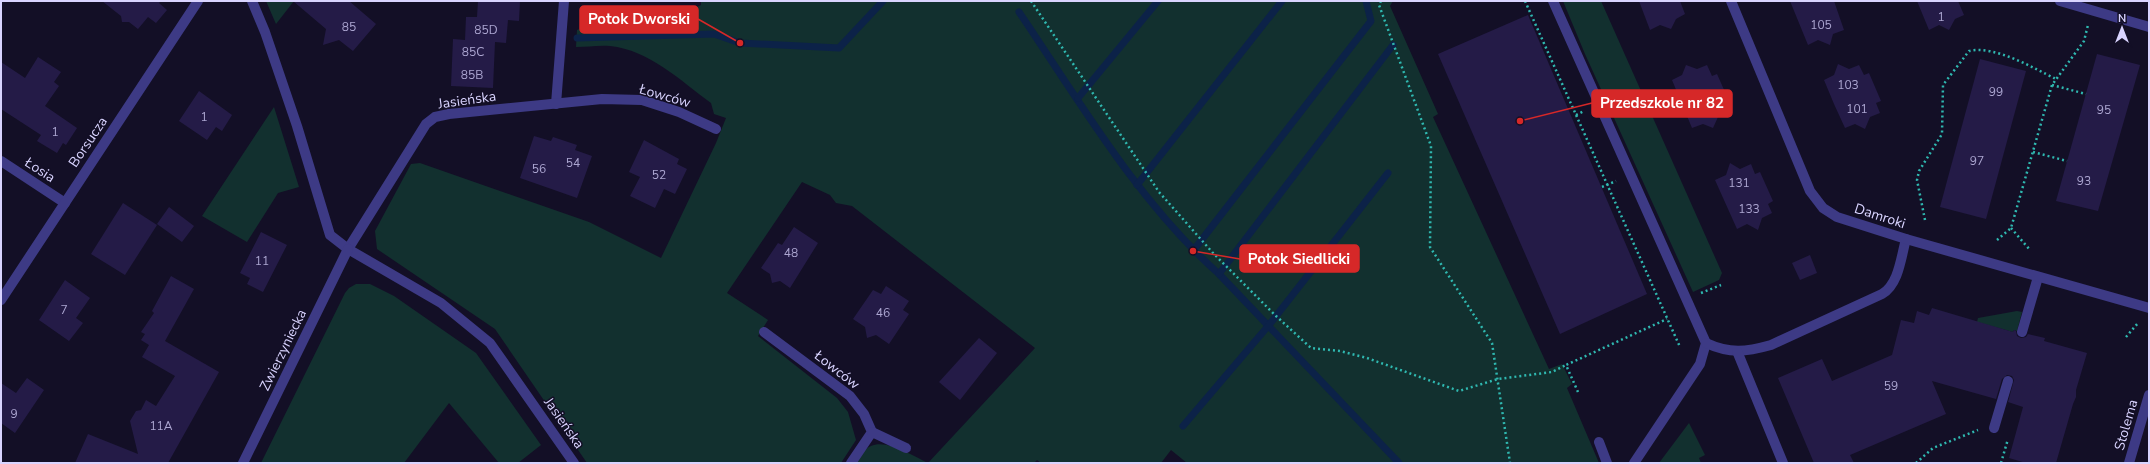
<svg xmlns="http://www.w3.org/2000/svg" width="2150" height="464" font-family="'Nunito Sans',sans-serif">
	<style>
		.green { fill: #12302f }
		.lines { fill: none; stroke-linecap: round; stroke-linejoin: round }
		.stream { stroke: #0c2248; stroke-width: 7 }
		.building { fill: #241b47 }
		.path { stroke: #2fb8b0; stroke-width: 2.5; stroke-dasharray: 2 3; stroke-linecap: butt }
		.lane { stroke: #3d3a85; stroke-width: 10 }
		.street { stroke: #3d3a85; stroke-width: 10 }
		.labels { text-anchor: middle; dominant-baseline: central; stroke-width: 3; stroke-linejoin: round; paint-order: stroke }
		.number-label { font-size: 12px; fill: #aca6d1 }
		.street-label { font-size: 14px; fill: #d9d4ff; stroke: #130f26 }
		.leader { fill: none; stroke: #d62828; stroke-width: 1.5 }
		.callout-dot { fill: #d62828; stroke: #130f26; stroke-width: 1.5 }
		.callout { fill: #d62828; stroke: #d62828; stroke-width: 1.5 }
		.callout-label { font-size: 15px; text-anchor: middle; font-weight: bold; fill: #fff }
	</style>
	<rect width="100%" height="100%" fill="#130f26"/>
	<g class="green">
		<polygon points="266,1 294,1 276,24"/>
		<path d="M701 1H1393L1390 6 1438 114 1433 117 1549 369 1562 364 1572 384 1567 388 1599 463H1187L1171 450 1161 463H1041L1037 460 1034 463H856C860 457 864 449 871 446 887 439 913 456 928 463L1035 348 852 206 836 203 830 195 802 182 727 293 768 320 758 336 837 398 848 412 856 440 841 463H587L495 329 377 249 375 231 411 164 420 163 589 222 661 258 716 143 726 118 714 114 711 103C681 81 649 50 610 46 599 45 587 47 576 47L577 30 615 13 671 19 701 5Z"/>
		<polygon points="1563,1 1601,1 1722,273 1719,280 1693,292 1585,54"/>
		<polygon points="274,107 299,187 278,193 247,242 202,216"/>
		<polygon points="356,284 370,284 394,296 476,353 541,445 518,463 499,463 449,403 404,463 261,463 345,293 349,288"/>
		<polygon points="2017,311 2022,312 2017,331 2014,330 2013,332 1977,322 1978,318"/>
		<polygon points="1689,423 1705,455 1699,458 1701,463 1659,463"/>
	</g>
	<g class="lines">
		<g class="stream">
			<path d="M1019 12C1080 102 1138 202 1219 274L1399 463"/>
			<polyline points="577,38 714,34 740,43 839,48 883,1"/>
			<polyline points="1078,98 1158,1"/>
			<polyline points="1137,185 1282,1"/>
			<polyline points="1193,251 1371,21 1366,1"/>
			<polyline points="1219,274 1393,45"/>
			<polyline points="1183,426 1269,325 1388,173"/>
		</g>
	</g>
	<g class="building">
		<polygon points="102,1 161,1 159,3 167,10 156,23 148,17 138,29 129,22 122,22 121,16"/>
		<polygon points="293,1 349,1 376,24 353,51 339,40 323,45 326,29"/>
		<polygon points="478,1 520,1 519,21 508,20 506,43 495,42 493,88 451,86 453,39 465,40 466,17 477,17"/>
		<polygon points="1639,1 1680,1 1685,14 1676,19 1671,29 1660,25 1650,30"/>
		<polygon points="1790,1 1834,1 1844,30 1833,34 1830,45 1818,40 1808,45"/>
		<polygon points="1917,1 1958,1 1964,15 1955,19 1949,30 1939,25 1929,30"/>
		<polygon points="1528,15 1647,294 1560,334 1438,54"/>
		<polygon points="2097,54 2140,65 2098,211 2056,201"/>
		<polygon points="38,57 61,72 54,82 59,86 45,106 77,128 66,145 63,143 57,153 37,141 41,135 1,109 1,62 25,78"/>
		<polygon points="1980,59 2026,71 1986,219 1940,207"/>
		<polygon points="1838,64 1849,69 1859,65 1864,75 1869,73 1881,101 1876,103 1880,113 1870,117 1865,129 1855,124 1845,128 1834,104 1824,80 1834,75"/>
		<polygon points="1686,65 1697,69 1707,65 1712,76 1717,74 1729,101 1724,104 1728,113 1718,117 1713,128 1703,124 1692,128 1672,80 1682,75"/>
		<polygon points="199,91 232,115 222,131 216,127 207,140 179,121"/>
		<polygon points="534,136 551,141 553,137 577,145 575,150 592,156 577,198 520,178"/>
		<polygon points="644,140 679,159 677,164 687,169 675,194 664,189 655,208 630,196 640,177 629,172"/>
		<polygon points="1730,163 1740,169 1751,164 1755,174 1760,172 1773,201 1768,204 1772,213 1762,218 1758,230 1747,224 1737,229 1715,180 1726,175"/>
		<polygon points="123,203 157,225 125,275 91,254"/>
		<polygon points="169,207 194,226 182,242 157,224"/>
		<polygon points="794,227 818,243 790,288 780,281 772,283 770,274 761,268 778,243 782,245"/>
		<polygon points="261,232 287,245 263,292 247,284 250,278 240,273"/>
		<polygon points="1810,255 1817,273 1800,280 1792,263"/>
		<polygon points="171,276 194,289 165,341 219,372 168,463 75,463 88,434 138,454 130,421 136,411 141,410 146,400 156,406 175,376 142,357 149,345 141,340 145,334 141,332 154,313 152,311"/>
		<polygon points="65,280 90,298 76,318 83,323 69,341 39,320"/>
		<polygon points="886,286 909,301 903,310 909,314 889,344 876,335 867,338 865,327 853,319 873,290 881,294"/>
		<polygon points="1932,308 2013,332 2014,330 2016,331 2017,336 2021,338 2026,337 2028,334 2045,338 2044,341 2087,353 2076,390 2076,397 2073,404 2056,463 2026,463 2009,458 2023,407 2008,402 2014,380 2012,376 2007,375 2002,379 1996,399 1932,381 1946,414 1850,455 1854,463 1814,463 1778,378 1822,359 1832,381 1892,355 1901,320 1914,323 1917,311 1929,315"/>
		<polygon points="979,338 997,353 960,400 939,382"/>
		<polygon points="27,378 44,390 15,433 1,423 1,383 16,393"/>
	</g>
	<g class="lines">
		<g class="path">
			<polyline points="1031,1 1159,192 1213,253 1276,316 1311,348 1340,351 1367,358 1459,391 1498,379 1552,372 1566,365"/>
			<polyline points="1381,1 1379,5 1431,146 1430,247 1492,343 1510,463"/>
			<polyline points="1525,1 1680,347"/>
			<polyline points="2052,85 2086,94"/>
			<polyline points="1576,115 1584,111"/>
			<polyline points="2033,152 2067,161"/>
			<polyline points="1602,187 1616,181"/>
			<path d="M1925 220 1917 180 1919 171 1942 134 1943 85 1969 51C1995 45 2033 68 2056 79"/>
			<polyline points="2011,228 2030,250"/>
			<polyline points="1997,240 2011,228 2052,85 2084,41 2088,25"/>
			<polyline points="1701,293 1721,285"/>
			<polyline points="2126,337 2138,323"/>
			<polyline points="1578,392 1566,365 1667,319"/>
			<polyline points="1916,463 1933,448 1978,430"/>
			<polyline points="2001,463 2008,439"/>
		</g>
		<g class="lane">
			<polyline points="1553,1 1706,343 1700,364 1634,463"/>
			<polyline points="556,104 564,1"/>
			<polyline points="348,249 426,124 435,117 449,114 602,99 642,100 679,112 716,129"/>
			<polyline points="2022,332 2038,277"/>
			<path d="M1706 343C1730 354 1746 352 1771 345L1882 294C1899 284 1901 257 1906 239"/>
			<polyline points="1737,351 1783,463"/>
			<polyline points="1994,428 2008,381"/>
			<polyline points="1599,442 1607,463"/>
		</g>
		<g class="street">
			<polyline points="252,1 265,32 297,126 330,235 348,249 441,303 490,343 574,463"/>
			<polyline points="1731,1 1810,191 1823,208 1837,217 1906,239 2149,308"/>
			<polyline points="2060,1 2149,27"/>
			<polyline points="1,161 65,203"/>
			<polyline points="1,300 198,1"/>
			<polyline points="764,332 850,396 864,414 872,432 851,463"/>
			<polyline points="872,432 906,448"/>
			<polyline points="243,463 348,249"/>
			<polyline points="2129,463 2149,395"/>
		</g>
	</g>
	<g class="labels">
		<g class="number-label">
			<text x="1941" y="17">1</text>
			<text x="1821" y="25">105</text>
			<text x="349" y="27">85</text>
			<text x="486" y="30">85D</text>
			<text x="473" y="52">85C</text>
			<text x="472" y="75">85B</text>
			<text x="1848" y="85">103</text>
			<text x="1996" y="92">99</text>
			<text x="1857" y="109">101</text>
			<text x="2104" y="110">95</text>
			<text x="204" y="117">1</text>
			<text x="55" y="132">1</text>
			<text x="1977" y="161">97</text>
			<text x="573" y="163">54</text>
			<text x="539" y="169">56</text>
			<text x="659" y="175">52</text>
			<text x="2084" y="181">93</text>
			<text x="1739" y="183">131</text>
			<text x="1749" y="209">133</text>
			<text x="791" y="253">48</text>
			<text x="262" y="261">11</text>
			<text x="64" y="310">7</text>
			<text x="883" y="313">46</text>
			<text x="1891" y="386">59</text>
			<text x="14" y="414">9</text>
			<text x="161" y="426">11A</text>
		</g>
		<g class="street-label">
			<text transform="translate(665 96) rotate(16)">Łowców</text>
			<text transform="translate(467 100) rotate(-8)">Jasieńska</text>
			<text transform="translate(88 142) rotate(-56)">Borsucza</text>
			<text transform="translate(40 170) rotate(33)">Łosia</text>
			<text transform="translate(1880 216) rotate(18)">Damroki</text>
			<text transform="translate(283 350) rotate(-64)">Zwierzyniecka</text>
			<text transform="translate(837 370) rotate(38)">Łowców</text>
			<text transform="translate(564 423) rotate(55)">Jasieńska</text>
			<text transform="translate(2126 425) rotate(-74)">Stolema</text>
		</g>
	</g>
	<path class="leader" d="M740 43L698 19M1520 121L1592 103M1193 251L1240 259"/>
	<g class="callout-dot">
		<circle cx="740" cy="43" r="4"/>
		<circle cx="1520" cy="121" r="4"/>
		<circle cx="1193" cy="251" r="4"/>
	</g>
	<g class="callout">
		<rect x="580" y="6" width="118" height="27" rx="4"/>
		<rect x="1592" y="90" width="140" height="27" rx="4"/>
		<rect x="1240" y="245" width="119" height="27" rx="4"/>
	</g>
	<g class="callout-label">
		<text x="639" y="24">Potok Dworski</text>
		<text x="1662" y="108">Przedszkole nr 82</text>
		<text x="1299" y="264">Potok Siedlicki</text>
	</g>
	<rect width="2150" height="464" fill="none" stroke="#d9d4ff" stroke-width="4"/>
	<g transform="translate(2122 28)" stroke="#130f26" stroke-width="3" paint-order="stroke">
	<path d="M0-3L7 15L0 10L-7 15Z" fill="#d9d4ff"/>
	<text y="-6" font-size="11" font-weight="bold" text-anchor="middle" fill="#d9d4ff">N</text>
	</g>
</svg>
